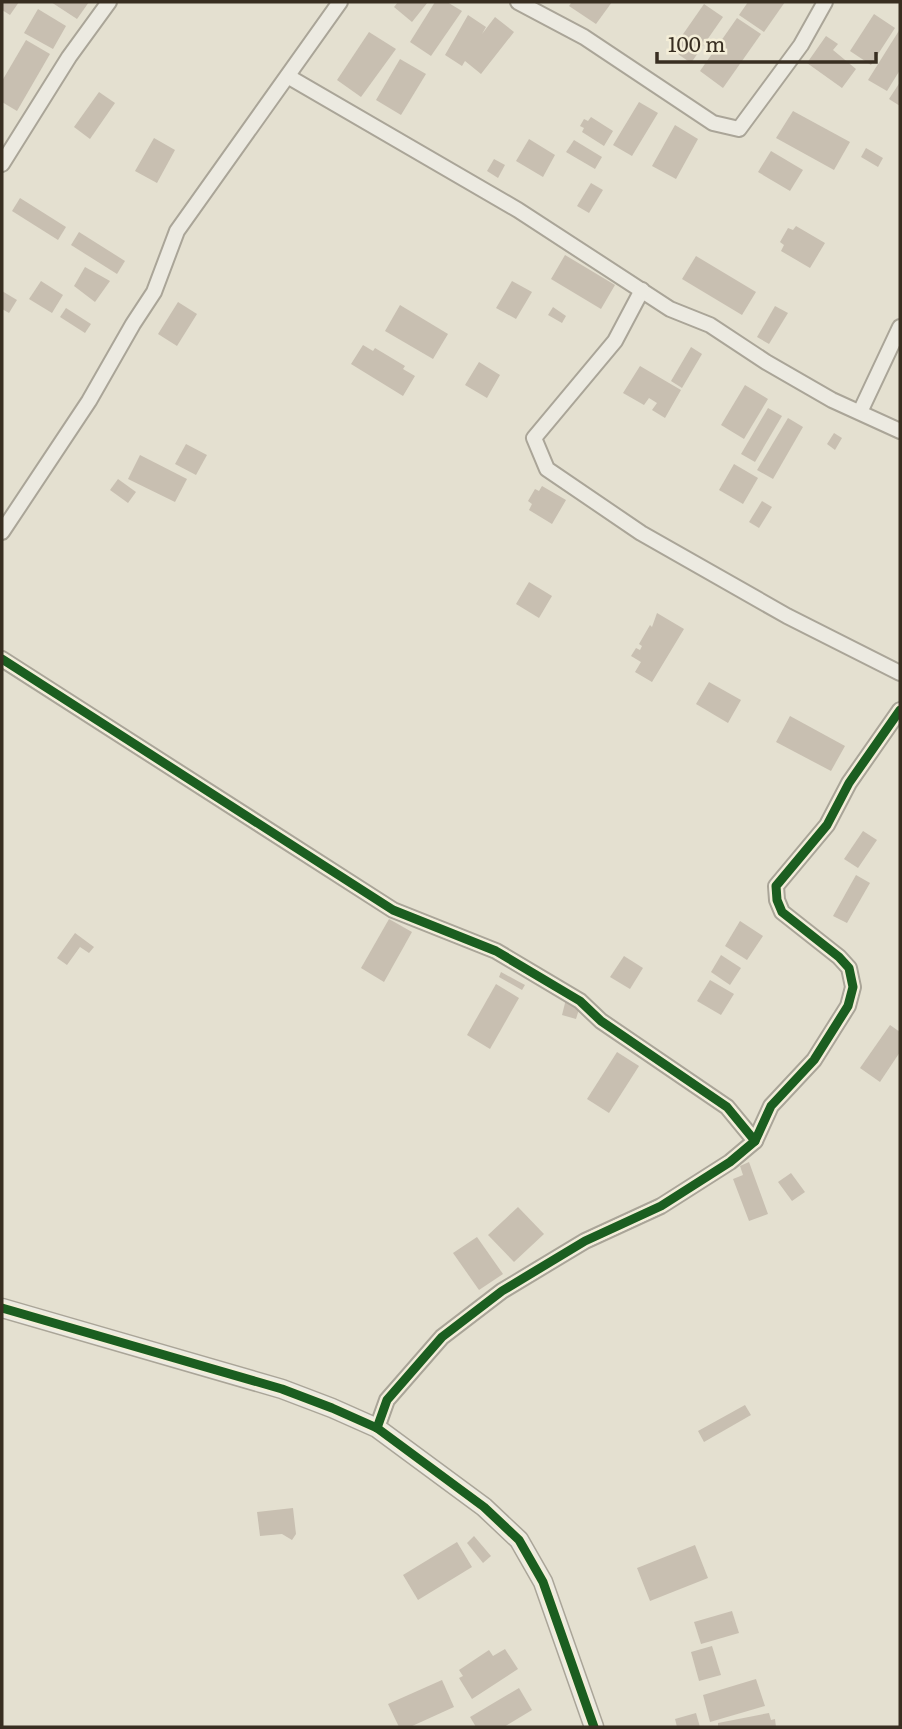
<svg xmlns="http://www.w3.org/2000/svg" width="902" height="1729" font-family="Literata,serif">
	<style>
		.building { fill: #c8bfb1 }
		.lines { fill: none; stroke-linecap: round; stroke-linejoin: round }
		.minor-casing { stroke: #aaa598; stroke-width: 18 }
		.tertiary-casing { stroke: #aaa598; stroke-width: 21 }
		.minor { stroke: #eceae1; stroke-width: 14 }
		.tertiary { stroke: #eceae1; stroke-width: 18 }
		.cycleway-casing { stroke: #f4eed8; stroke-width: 13 }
		.cycleway { stroke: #1b5e20; stroke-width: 9 }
	</style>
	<rect width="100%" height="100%" fill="#e4e0d0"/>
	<g class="building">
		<polygon points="2,2 19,2 10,15 2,10"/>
		<polygon points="51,2 89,2 77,19"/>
		<polygon points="398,2 428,2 412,22 394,7"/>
		<polygon points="435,2 447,2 462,11 431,56 410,42"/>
		<polygon points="572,2 612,2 596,24 569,6"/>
		<polygon points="748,2 785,2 764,32 739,15"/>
		<polygon points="704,4 723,17 691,63 672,50"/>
		<polygon points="38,9 66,26 53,49 24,33"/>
		<polygon points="874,14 895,28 871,65 850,51"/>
		<polygon points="468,15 486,27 482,34 495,17 514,32 481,74 465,61 462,66 445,55"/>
		<polygon points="737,18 761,34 723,88 700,71"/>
		<polygon points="900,29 900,70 887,91 868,80"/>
		<polygon points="369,32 396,49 361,97 337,80"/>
		<polygon points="826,36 838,44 833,50 856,69 842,88 807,63"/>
		<polygon points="26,40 50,54 17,111 2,102 2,81"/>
		<polygon points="400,59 426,74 401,115 376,100"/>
		<polygon points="900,82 900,106 889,99"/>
		<polygon points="99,92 115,103 90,139 74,127"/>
		<polygon points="639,102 658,113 632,156 613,145"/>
		<polygon points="793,111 850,142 834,170 776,138"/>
		<polygon points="591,117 613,131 604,146 582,132 584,128 580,126 584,119 588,121"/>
		<polygon points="675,125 698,139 676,179 652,166"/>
		<polygon points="154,138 175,150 157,183 135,171"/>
		<polygon points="529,139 555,155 543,177 516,161"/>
		<polygon points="574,140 602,157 595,169 566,152"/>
		<polygon points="866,148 883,158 878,167 861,157"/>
		<polygon points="771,151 803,170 790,191 758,172"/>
		<polygon points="494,159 505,165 498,178 487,171"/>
		<polygon points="591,183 603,190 589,213 577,206"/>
		<polygon points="20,198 66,227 58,240 12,211"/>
		<polygon points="796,226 825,243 810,268 781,251 784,245 780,242 788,228 793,230"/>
		<polygon points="79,232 125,261 117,274 71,245"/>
		<polygon points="565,255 615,285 601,309 551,279"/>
		<polygon points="696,256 756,292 742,315 682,279"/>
		<polygon points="85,267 110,281 95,302 74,286"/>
		<polygon points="41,281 63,295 52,313 29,299"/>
		<polygon points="512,281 532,292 516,319 496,308"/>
		<polygon points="2,291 17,300 9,313 2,309"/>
		<polygon points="178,302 197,314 177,346 158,334"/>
		<polygon points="400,305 448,334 433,359 385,331"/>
		<polygon points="775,306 788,313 769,344 757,337"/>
		<polygon points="553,307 566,316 562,323 548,315"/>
		<polygon points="66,308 91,324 85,333 60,317"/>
		<polygon points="363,345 373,351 375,348 405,366 403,369 415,376 403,396 351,364"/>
		<polygon points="691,347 702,354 682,388 671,381"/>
		<polygon points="479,362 500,375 487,398 465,385"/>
		<polygon points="640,366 681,390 665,418 652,410 657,403 649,398 644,405 623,393"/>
		<polygon points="745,385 768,399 744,439 721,425"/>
		<polygon points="768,408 782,416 755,462 741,454"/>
		<polygon points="788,418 803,427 773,479 757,470"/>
		<polygon points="834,433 842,438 835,450 827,444"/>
		<polygon points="186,444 207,455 196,475 175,464"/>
		<polygon points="140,455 187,479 175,502 128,479"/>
		<polygon points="734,464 758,478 743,504 719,490"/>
		<polygon points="118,479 136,492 128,503 110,490"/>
		<polygon points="542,486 566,500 552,524 529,510 532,504 528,501 535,489 539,491"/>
		<polygon points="762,501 772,507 759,528 749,522"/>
		<polygon points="529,582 552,596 539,618 516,604"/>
		<polygon points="657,613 684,629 652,682 635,672 641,662 631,656 636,648 640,650 642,646 639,644 650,625 652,627"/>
		<polygon points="709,682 741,700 728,723 696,704"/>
		<polygon points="790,716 845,746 831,771 776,742"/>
		<polygon points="863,831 877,840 858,868 844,859"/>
		<polygon points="856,875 870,883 847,923 833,916"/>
		<polygon points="389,919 412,932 384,982 361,968"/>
		<polygon points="740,921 763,936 747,960 725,946"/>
		<polygon points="75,933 94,947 89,953 80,947 67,965 57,958"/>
		<polygon points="721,955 741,968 730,985 711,972"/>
		<polygon points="624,956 643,968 630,989 610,977"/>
		<polygon points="501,972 525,985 522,990 499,977"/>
		<polygon points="710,980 734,994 721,1015 697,1001"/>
		<polygon points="496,984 519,998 490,1049 467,1035"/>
		<polygon points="566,999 581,1003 576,1019 562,1015"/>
		<polygon points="890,1025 900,1032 900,1052 880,1082 860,1068"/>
		<polygon points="617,1052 639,1066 609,1113 587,1099"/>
		<polygon points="749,1162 768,1214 749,1221 733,1179 743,1175 740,1166"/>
		<polygon points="791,1173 805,1192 792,1201 778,1182"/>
		<polygon points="518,1207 544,1234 514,1262 488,1235"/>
		<polygon points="477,1237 503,1274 479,1290 453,1253"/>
		<polygon points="745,1405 751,1415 704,1442 698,1431"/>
		<polygon points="293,1508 296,1534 292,1540 282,1534 260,1536 257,1512"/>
		<polygon points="474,1536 491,1556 483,1563 467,1543"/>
		<polygon points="457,1542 472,1567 418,1600 403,1575"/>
		<polygon points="695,1545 708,1578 650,1601 637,1568"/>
		<polygon points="732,1611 739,1633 701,1644 694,1622"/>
		<polygon points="712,1646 721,1675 699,1681 691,1652"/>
		<polygon points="505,1649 518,1669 472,1699 459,1678 463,1676 459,1670 489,1650 493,1656"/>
		<polygon points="756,1679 765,1706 710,1722 703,1695"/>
		<polygon points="442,1680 454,1707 410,1727 399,1727 388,1704"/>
		<polygon points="519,1688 532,1710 504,1727 476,1727 470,1717"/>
		<polygon points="696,1713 700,1727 677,1727 675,1719"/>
		<polygon points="769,1713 771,1720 775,1719 776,1727 718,1727 718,1723"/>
	</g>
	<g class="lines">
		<defs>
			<g id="minor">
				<polyline points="518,2 584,37 713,123 739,129 801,45 825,2"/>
				<polyline points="289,77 518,210 670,309 710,325 766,362 832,400 900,431"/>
				<polyline points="2,164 69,57 109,2"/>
				<polyline points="642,290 615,341 534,438 547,469 641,533 787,616 900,673"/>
				<polyline points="860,412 900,327"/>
				<polyline points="2,532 89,401 133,324 154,292 177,231 340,2"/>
				<polyline points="2,659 393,910 496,951 580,1001 601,1021 727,1107 755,1141"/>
				<polyline points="377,1428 387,1400 442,1337 502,1291 585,1241 661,1206 730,1162 755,1141 771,1106 814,1060 848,1006 853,987 849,968 839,957 782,912 777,900 776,886 827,825 849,783 900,710"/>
			</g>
			<polyline id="tertiary" points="2,1308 282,1389 332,1408 377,1428 484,1507 519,1540 543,1582 594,1727"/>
		</defs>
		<use href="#minor" class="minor-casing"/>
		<use href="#tertiary" class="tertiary-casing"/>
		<use href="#minor" class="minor"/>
		<use href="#tertiary" class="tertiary"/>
		<defs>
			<g id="cycleway">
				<polyline points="2,659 393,910 496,951 580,1001 601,1021 727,1107 755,1141"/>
				<polyline points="2,1308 282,1389 332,1408 377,1428 484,1507 519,1540 543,1582 594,1727"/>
				<polyline points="377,1428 387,1400 442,1337 502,1291 585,1241 661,1206 730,1162 755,1141 771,1106 814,1060 848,1006 853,987 849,968 839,957 782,912 777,900 776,886 827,825 849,783 900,710"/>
			</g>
		</defs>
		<use href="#cycleway" class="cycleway-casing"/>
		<use href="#cycleway" class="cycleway"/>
	</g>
	<rect width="902" height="1729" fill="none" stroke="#382e21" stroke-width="7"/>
	<path d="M657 52v10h219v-10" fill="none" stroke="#382e21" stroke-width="3.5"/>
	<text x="668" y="52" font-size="21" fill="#382e21" stroke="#f4eed8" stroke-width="5" paint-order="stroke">100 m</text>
</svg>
